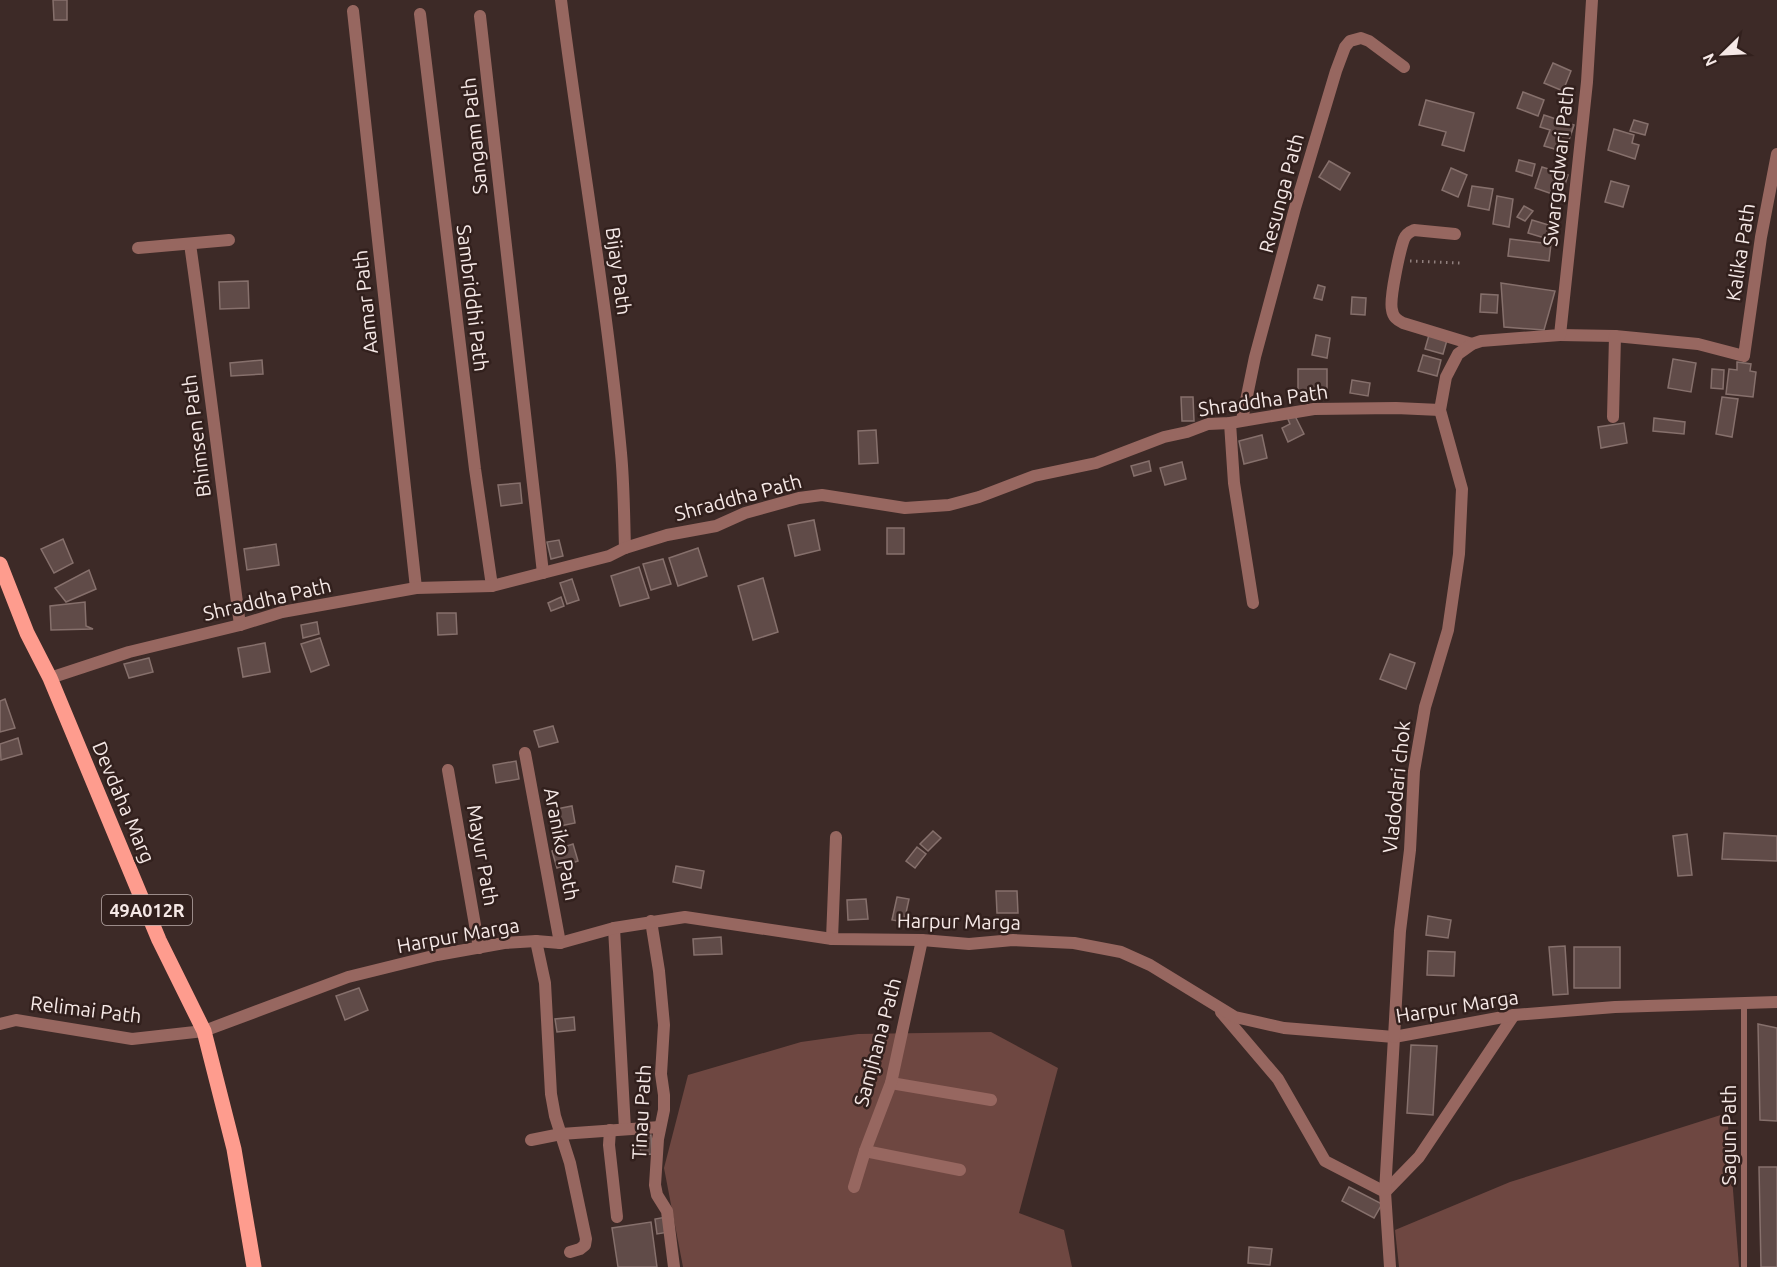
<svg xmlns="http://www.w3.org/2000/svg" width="1777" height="1267" font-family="Ubuntu,sans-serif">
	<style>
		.green { fill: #6e4741 }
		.building { fill: #604b48; stroke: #86706c; stroke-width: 1.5 }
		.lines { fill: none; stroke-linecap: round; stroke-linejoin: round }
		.path { stroke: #91807e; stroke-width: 3; stroke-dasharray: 1.5 4.5; stroke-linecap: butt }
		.service { stroke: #976760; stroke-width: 6 }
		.minor { stroke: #976760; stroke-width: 12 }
		.tertiary { stroke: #976760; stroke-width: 12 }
		.primary { stroke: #fe9c8e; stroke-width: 15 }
		.labels { text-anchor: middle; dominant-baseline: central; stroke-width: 5; stroke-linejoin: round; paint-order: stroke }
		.shield { fill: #32201d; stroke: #baacaa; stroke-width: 1.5 }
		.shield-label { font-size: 18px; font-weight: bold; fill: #f5e8e6 }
		.street-label { font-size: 20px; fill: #f5e8e6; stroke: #32201d }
	</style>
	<rect width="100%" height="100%" fill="#3d2a27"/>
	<g class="green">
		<polygon points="991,1032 1058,1068 1019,1213 1064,1230 1072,1267 683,1267 664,1168 688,1075 801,1042 858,1034"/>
		<polygon points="1727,1113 1739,1267 1399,1267 1395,1230 1510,1182"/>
	</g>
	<g class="building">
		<polygon points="53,0 67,0 67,20 54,20"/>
		<polygon points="1553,63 1571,71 1563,91 1544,83"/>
		<polygon points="1523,92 1544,100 1538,116 1517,108"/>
		<polygon points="1426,100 1474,113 1464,151 1442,145 1446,132 1419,125"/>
		<polygon points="1544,115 1574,125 1565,152 1544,146 1550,130 1540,127"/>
		<polygon points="1634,120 1648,124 1645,135 1630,131"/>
		<polygon points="1614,129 1634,135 1632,143 1639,145 1635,159 1608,150"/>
		<polygon points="1519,160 1535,164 1532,176 1516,171"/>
		<polygon points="1329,161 1350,173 1340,190 1319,177"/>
		<polygon points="1542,167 1568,175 1561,197 1535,188"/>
		<polygon points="1451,168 1467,175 1458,197 1442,190"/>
		<polygon points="1611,181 1629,186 1623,207 1605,202"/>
		<polygon points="1472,186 1493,189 1489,210 1468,206"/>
		<polygon points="1497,196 1513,199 1509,227 1493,224"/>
		<polygon points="1524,206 1533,211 1525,221 1517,217"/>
		<polygon points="1532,220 1552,226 1548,239 1528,233"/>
		<polygon points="1510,239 1551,244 1549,261 1508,256"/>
		<polygon points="248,281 249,308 220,309 219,282"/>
		<polygon points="1501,283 1555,291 1544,330 1504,327"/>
		<polygon points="1318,285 1325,287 1322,300 1314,298"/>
		<polygon points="1481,294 1498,295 1497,313 1480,312"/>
		<polygon points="1352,297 1366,298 1365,315 1351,314"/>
		<polygon points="1316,335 1330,338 1327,358 1312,355"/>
		<polygon points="1429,335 1447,340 1443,354 1425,349"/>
		<polygon points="1423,355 1441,360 1437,376 1418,371"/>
		<polygon points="1673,359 1696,363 1691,392 1668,388"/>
		<polygon points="262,360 263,374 231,376 230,363"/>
		<polygon points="1737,362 1751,364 1750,371 1756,372 1753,397 1726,394 1729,369 1737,370"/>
		<polygon points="1298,369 1327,369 1327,394 1298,393"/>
		<polygon points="1712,369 1724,370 1723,389 1711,388"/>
		<polygon points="1352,380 1370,383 1368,396 1350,393"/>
		<polygon points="1181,397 1193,397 1194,421 1182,421"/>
		<polygon points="1722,397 1738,399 1732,437 1716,434"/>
		<polygon points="1294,414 1304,434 1288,442 1282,428 1290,424 1287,417"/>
		<polygon points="1654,418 1685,422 1684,434 1653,431"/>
		<polygon points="1624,423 1627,443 1601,448 1598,427"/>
		<polygon points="876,430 878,463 859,464 858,431"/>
		<polygon points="1262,435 1267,458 1244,464 1239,441"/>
		<polygon points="1149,461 1151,471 1134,476 1131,466"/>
		<polygon points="1182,462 1186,479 1165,485 1160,468"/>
		<polygon points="520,483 522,503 501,506 498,485"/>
		<polygon points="814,520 820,550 795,556 788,525"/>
		<rect x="887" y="528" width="17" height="26"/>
		<polygon points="63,539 73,563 54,573 41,549"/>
		<polygon points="559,540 563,556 551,559 547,542"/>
		<polygon points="276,544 279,565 247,570 244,549"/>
		<polygon points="698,548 707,576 678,586 669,558"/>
		<polygon points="663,559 671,584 651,590 643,564"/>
		<polygon points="639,567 649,598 620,606 611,576"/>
		<polygon points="89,570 96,589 66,602 55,588"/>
		<polygon points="763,578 778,632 753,640 738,586"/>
		<polygon points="572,579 579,600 567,604 560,583"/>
		<polygon points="561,597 564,606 551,611 548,603"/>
		<polygon points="85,602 86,626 93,629 51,630 50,606"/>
		<polygon points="437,613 456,613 457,634 438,635"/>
		<polygon points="317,622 319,634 303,638 301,625"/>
		<polygon points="320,638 329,665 311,672 301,644"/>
		<polygon points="265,643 270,672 243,677 238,648"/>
		<polygon points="1390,654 1415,663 1406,689 1380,679"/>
		<polygon points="149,658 153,672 129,678 124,664"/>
		<polygon points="5,699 15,728 0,732 0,701"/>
		<polygon points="553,726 558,742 539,747 534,731"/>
		<polygon points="18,738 22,754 1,760 0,744"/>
		<polygon points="516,761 519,779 496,783 493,765"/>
		<polygon points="572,806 575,823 555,827 551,810"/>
		<polygon points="933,831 941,838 928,851 920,844"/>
		<polygon points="1724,833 1777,836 1777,861 1722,859"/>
		<polygon points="1687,834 1692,875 1678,876 1673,836"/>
		<polygon points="573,844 578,861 557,868 552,851"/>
		<polygon points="917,847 926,854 915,868 906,861"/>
		<polygon points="676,866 704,871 701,888 673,882"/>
		<polygon points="996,891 1017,891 1018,913 997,913"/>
		<polygon points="897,897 909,899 904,922 892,920"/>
		<polygon points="866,899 868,919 848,920 847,900"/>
		<polygon points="1428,916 1451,920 1448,938 1426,935"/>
		<polygon points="721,937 722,954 694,955 693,939"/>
		<polygon points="1565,946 1568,994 1553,995 1549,947"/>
		<rect x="1574" y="947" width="46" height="41"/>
		<polygon points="1428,951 1455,952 1454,976 1427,975"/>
		<polygon points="359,988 368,1010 345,1020 336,996"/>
		<polygon points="574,1017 575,1030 557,1032 555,1019"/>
		<polygon points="1758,1024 1777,1028 1777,1121 1760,1120"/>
		<polygon points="1411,1045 1437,1046 1433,1115 1407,1113"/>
		<polygon points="651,1135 652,1154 641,1155 639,1136"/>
		<polygon points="1759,1167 1777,1167 1777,1267 1761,1267"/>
		<polygon points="1349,1187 1382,1204 1374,1218 1342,1201"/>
		<polygon points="666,1217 669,1232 657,1234 655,1219"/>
		<polygon points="651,1222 657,1267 618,1267 612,1228"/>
		<polygon points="1249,1247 1272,1249 1270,1265 1248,1263"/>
	</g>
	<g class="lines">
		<polyline class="path" points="1410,261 1460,263"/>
		<polyline class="service" points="1744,1267 1744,1003"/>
		<g class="minor">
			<path d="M561 0C580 151 607 301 621 453 624 484 624 517 625 548"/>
			<polyline points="353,11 416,588"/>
			<polyline points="420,14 475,469 492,586"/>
			<polyline points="480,16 543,573"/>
			<path d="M1455 234 1414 230C1409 232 1406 234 1404 239 1400 250 1389 299 1392 310 1393 317 1397 320 1403 323L1472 344"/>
			<path d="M190 244C208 370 223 498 240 625"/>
			<polyline points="138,248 229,240"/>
			<polyline points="1560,335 1615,336 1698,344 1744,356 1761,237 1777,154"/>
			<polyline points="1613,417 1615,336"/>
			<polyline points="1242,420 1255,357 1295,208 1336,71 1345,47 1350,41 1361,38 1369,41 1404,67"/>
			<polyline points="1230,423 1234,483 1253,603"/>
			<polyline points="50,678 129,652 240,625 282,612 416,588 492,586 609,556 625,548 667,535 716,526 745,513 799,498 822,495 905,508 949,505 979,497 1034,476 1096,463 1164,437 1187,432 1208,424 1230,423 1314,409 1396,408 1440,410"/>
			<polyline points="525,753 560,943"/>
			<polyline points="448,770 479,948"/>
			<polyline points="651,921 659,971 664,1025 661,1074 664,1095 664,1110 658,1139 655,1185 657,1195 667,1211 674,1267"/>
			<polyline points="614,928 625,1129"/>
			<polyline points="832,939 836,837"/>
			<polyline points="536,941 545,983 551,1094 555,1116 570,1163 586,1239 585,1245 580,1249 570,1252"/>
			<polyline points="1221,1012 1278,1079 1325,1161 1385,1192 1419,1157 1514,1015"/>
			<polyline points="0,1024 16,1020 132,1039 204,1031 348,977 437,955 504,943 536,941 560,943 614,928 685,917 832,939 922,940 969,944 1013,940 1074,943 1121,952 1150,965 1235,1017 1284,1028 1394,1037 1514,1015 1615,1007 1777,1002"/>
			<polyline points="891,1083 991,1100"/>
			<polyline points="610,1130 609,1145 617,1217"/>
			<polyline points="531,1140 561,1134 660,1127"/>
			<polyline points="865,1151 960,1170"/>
			<polyline points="854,1187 865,1151 891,1083 922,940"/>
			<polyline points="1390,1267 1385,1192 1394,1037"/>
		</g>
		<polyline class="tertiary" points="1394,1037 1400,931 1410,850 1414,771 1425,707 1448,630 1459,554 1462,489 1440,410 1446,377 1458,354 1472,344 1481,341 1560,335 1587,82 1592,0"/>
		<polyline class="primary" points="0,564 27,633 50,678 159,940 204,1031 234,1149 254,1267"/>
	</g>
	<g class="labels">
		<rect class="shield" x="102" y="895" width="90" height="30" rx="4.5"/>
		<g class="shield-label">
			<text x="147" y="910">49A012R</text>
		</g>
		<g class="street-label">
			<text transform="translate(474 136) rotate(-96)">Sangam Path</text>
			<text transform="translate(1558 166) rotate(-84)">Swargadwari Path</text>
			<text transform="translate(1281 193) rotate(-75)">Resunga Path</text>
			<text transform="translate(1740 252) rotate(-81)">Kalika Path</text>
			<text transform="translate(619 271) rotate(82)">Bijay Path</text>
			<text transform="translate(473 298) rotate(83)">Sambriddhi Path</text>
			<text transform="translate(365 302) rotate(-96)">Aamar Path</text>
			<text transform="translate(1263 400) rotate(-8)">Shraddha Path</text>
			<text transform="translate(196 436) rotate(-97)">Bhimsen Path</text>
			<text transform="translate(738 497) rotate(-15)">Shraddha Path</text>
			<text transform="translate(267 599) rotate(-13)">Shraddha Path</text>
			<text transform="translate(1396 787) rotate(-84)">Vladodari chok</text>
			<text transform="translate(124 802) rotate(67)">Devdaha Marg</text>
			<text transform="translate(562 844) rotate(79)">Araniko Path</text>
			<text transform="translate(483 855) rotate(80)">Mayur Path</text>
			<text transform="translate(959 921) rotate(1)">Harpur Marga</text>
			<text transform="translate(458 935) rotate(-10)">Harpur Marga</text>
			<text transform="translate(1457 1006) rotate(-9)">Harpur Marga</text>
			<text transform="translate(86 1009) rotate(7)">Relimai Path</text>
			<text transform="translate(877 1042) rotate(-75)">Samjhana Path</text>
			<text transform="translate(641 1112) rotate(-87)">Tinau Path</text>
			<text transform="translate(1728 1135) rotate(-90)">Sagun Path</text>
		</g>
	</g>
	<g transform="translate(1723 54) rotate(246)" stroke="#32201d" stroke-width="4.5" paint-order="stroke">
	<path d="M0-4.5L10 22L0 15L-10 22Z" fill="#f5e8e6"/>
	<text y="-9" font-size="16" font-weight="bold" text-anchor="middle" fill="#f5e8e6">N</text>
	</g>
</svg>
